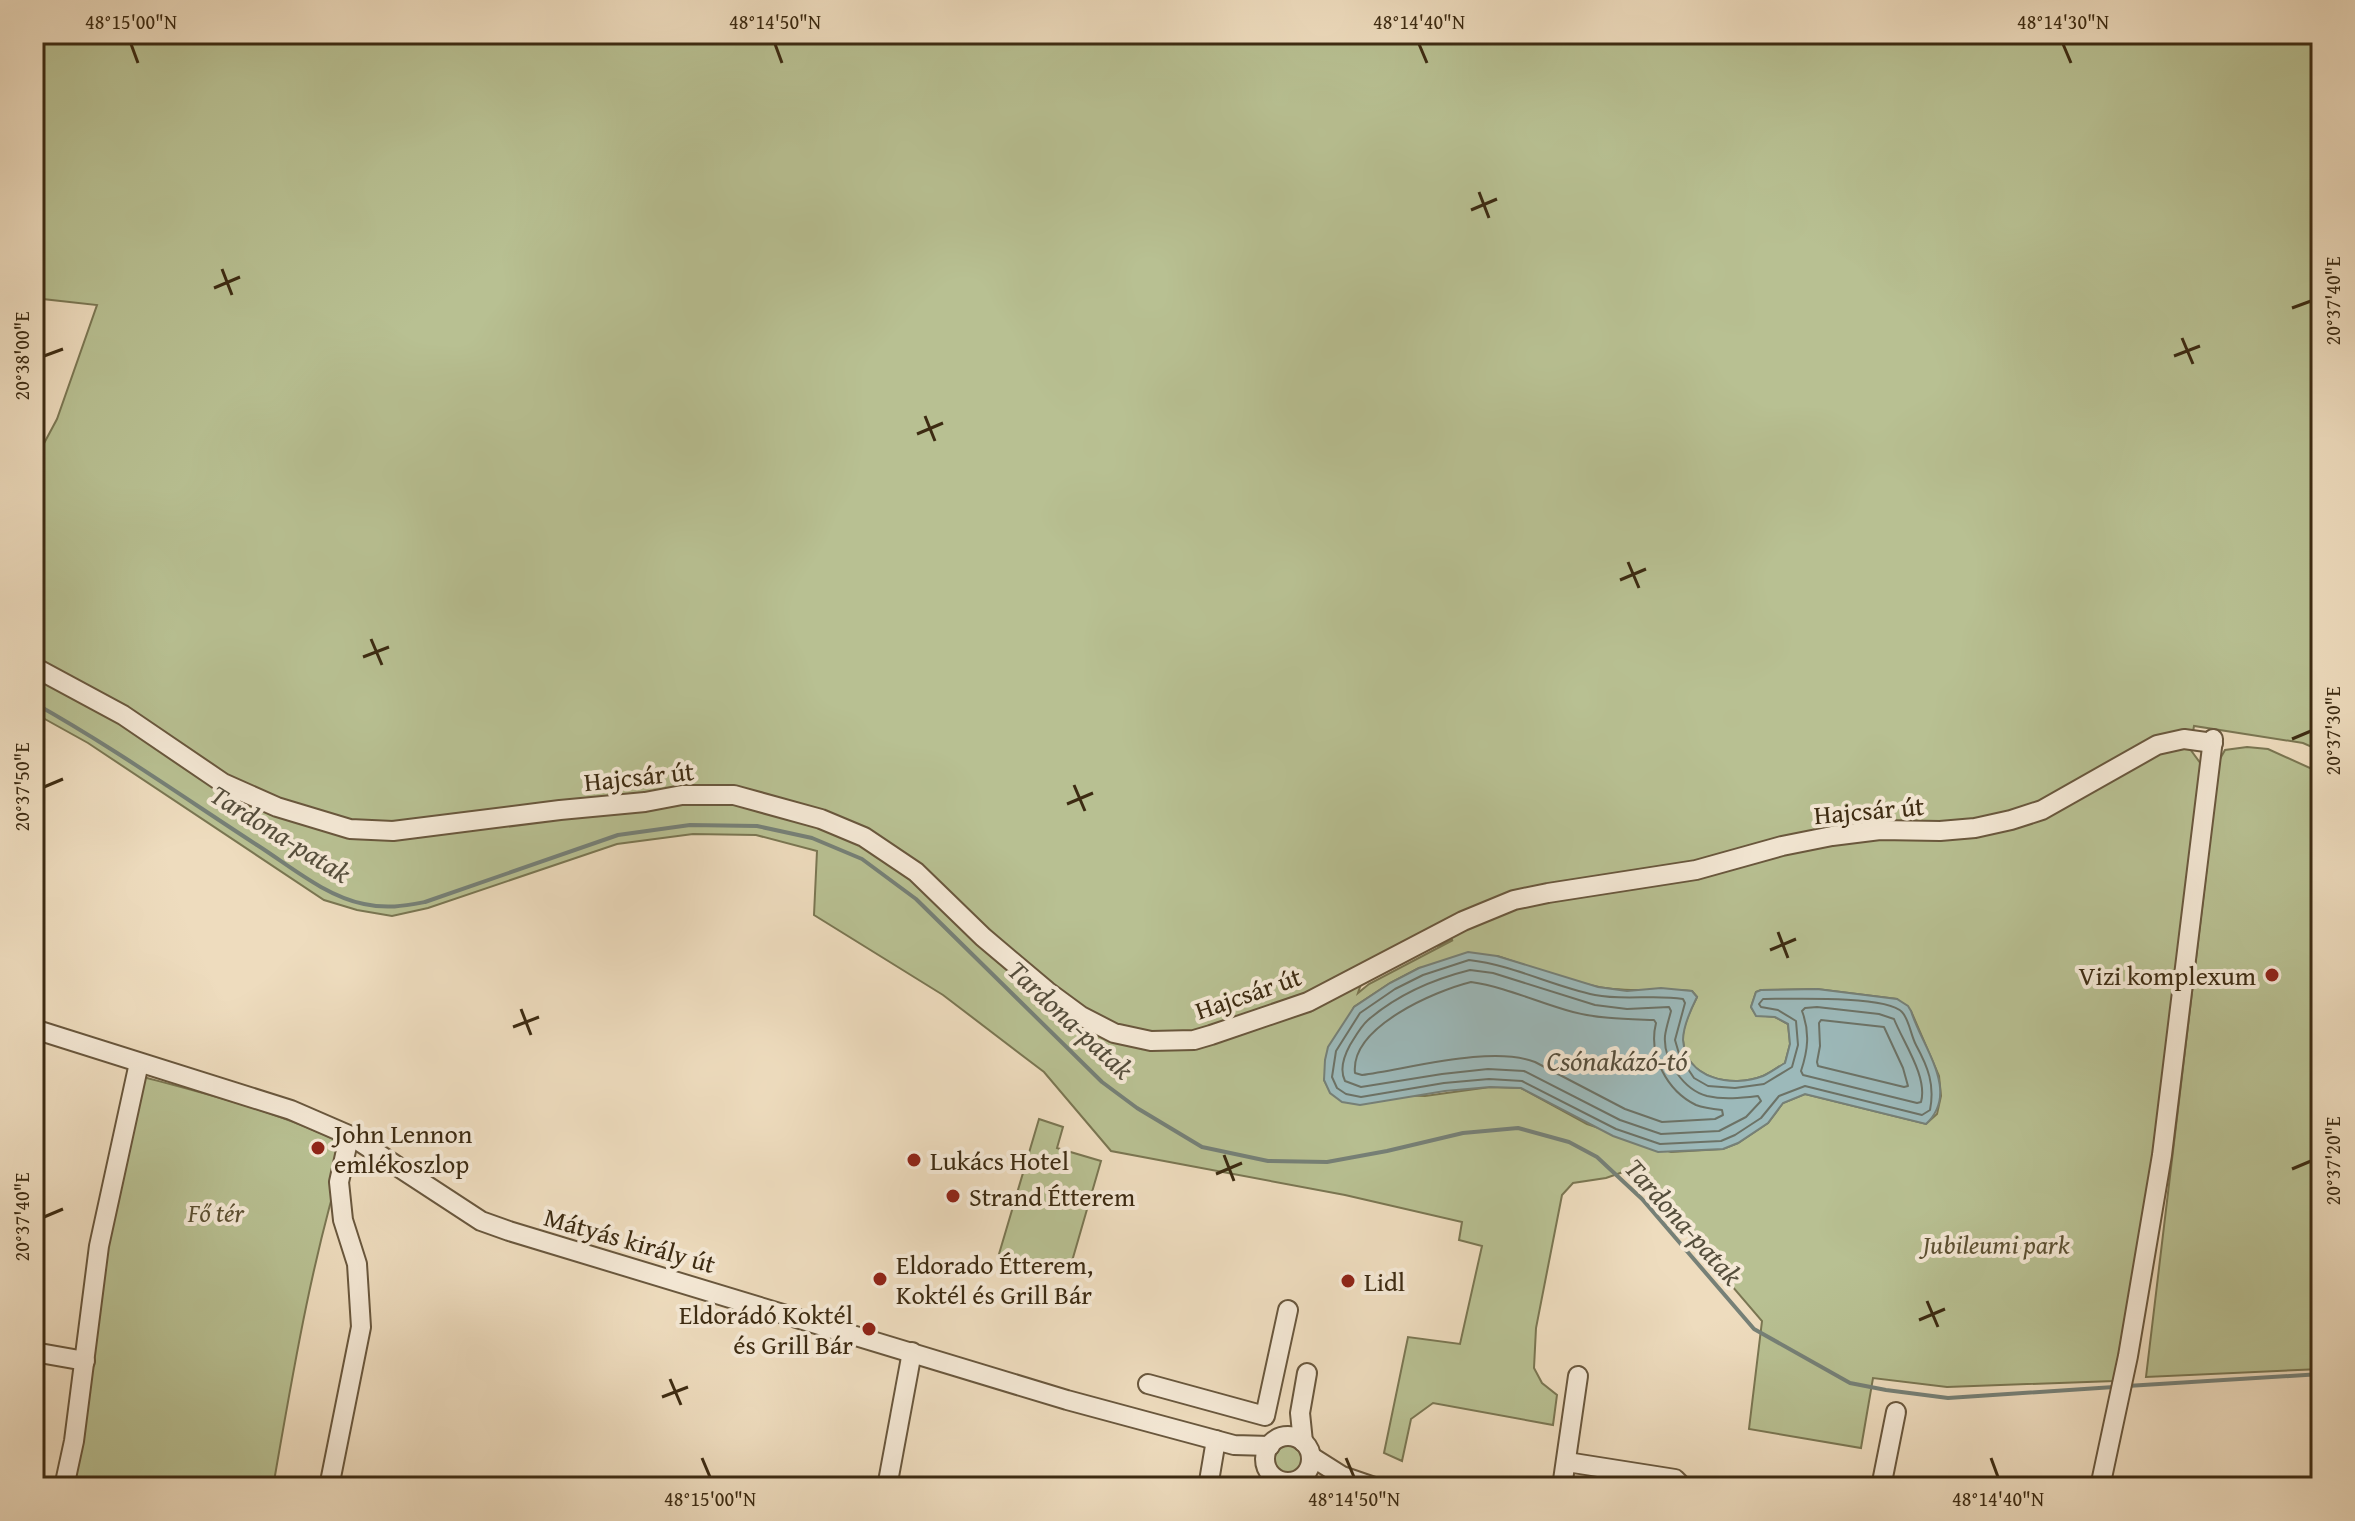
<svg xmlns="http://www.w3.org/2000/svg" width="2355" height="1521" font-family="'Gentium Book Plus',serif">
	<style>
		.green { fill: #b8c092; stroke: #7a7652; stroke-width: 2; fill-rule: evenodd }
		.water { fill: #9cb9ba; stroke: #768077; stroke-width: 2 }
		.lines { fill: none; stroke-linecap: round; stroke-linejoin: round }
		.shore { stroke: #6c7266; stroke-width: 2 }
		.stream { stroke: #768077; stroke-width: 4 }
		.minor-casing { stroke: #69573d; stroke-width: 22 }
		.minor { stroke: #f4e8d5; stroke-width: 18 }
		.ticks { fill: none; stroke: #3d2b12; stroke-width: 3 }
		.poi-dot { fill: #8f2418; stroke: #f4e8d5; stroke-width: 3 }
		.labels { text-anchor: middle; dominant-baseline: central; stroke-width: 8; stroke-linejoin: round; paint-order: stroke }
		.street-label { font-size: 26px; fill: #3d2b12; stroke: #f4e8d5 }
		.poi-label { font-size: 26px; fill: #3d2b12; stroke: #f4e8d5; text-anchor: start }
		.park-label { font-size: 26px; font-style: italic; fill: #5c5032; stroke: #f4e8d5 }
		.water-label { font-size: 28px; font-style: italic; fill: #554e3c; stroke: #f4e8d5 }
		.neatline { fill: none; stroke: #3d2b12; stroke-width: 3 }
		.ticks-label { font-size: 20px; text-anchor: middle; fill: #3d2b12 }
	</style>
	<rect width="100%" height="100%" fill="#eedcbe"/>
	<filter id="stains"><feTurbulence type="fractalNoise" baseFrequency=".0025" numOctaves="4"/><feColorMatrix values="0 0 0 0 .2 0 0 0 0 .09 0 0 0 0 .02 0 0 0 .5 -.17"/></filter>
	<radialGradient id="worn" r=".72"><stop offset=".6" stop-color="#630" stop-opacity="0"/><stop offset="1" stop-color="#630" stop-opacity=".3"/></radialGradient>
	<g class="green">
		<path d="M34 34H2321V751L2303 743 2194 726 2190 749 2201 764 2158 1130 2114 1381 1947 1387 1873 1378 1861 1448 1749 1429 1762 1321 1696 1244 1626 1171 1606 1178 1573 1183 1562 1195 1536 1328 1534 1368 1542 1383 1557 1395 1553 1425 1433 1403 1411 1419 1402 1461 1384 1453 1408 1337 1460 1344 1482 1246 1459 1240 1462 1222 1345 1195 1111 1151 1044 1072 943 995 814 915 817 851 756 835 693 834 617 844 428 908 392 916 357 910 324 900 88 743 34 713V462L57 419 97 305 34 298ZM1453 940 1369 984 1358 993 1361 984 1408 956ZM1497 956C1531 967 1564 980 1599 987 1630 993 1661 988 1692 991L1697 997C1691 1009 1682 1027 1683 1040 1686 1079 1732 1088 1763 1076 1770 1073 1778 1067 1785 1063L1790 1044 1788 1024 1775 1017 1756 1015 1751 1007 1756 992 1761 990 1817 989 1897 999 1911 1011 1939 1076 1941 1096 1937 1114 1926 1124 1805 1094 1783 1103 1768 1123 1738 1143 1723 1149 1671 1152 1587 1124 1521 1088 1490 1087 1425 1096 1331 1093 1324 1080 1354 1007 1390 983 1419 968Z"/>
		<polygon points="2247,747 2268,749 2321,773 2321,1369 2146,1377 2206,875 2216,766 2225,750"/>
		<path d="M136 1075C203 1093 285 1113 347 1146 312 1257 293 1372 273 1487H64Z"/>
		<polygon points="1039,1119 1063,1127 1057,1148 1101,1161 1068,1275 999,1254"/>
		<circle cx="1289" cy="1459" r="16"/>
	</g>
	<path class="water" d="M1468 952 1497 956 1598 987 1627 991 1661 988 1692 991 1697 997C1691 1009 1683 1026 1683 1040 1686 1079 1732 1088 1763 1076 1770 1073 1778 1067 1785 1063L1790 1044 1788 1024 1775 1017 1756 1016 1751 1007 1756 992 1761 990 1817 989 1897 999 1908 1006 1911 1011C1922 1047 1961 1092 1926 1124L1805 1094 1783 1103 1768 1123 1738 1143 1723 1149 1658 1152 1613 1136 1521 1088 1490 1087 1445 1091 1360 1105 1342 1102 1330 1093 1324 1080 1325 1060 1328 1047 1354 1007 1390 983 1419 968Z"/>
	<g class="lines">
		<g class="shore">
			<path d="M1469 960C1513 965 1552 986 1595 995 1625 1001 1654 994 1683 999L1685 1003 1675 1040 1680 1057 1694 1078 1708 1086 1735 1088 1764 1084 1792 1067 1798 1045 1796 1021 1778 1010 1761 1007 1759 1004 1763 999C1787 999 1887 995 1902 1012 1909 1019 1911 1036 1916 1045 1928 1067 1935 1085 1930 1110L1922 1115 1805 1086 1779 1096 1761 1118 1735 1135 1721 1141 1660 1144 1616 1129 1522 1081 1489 1079 1444 1083 1361 1097 1346 1094 1337 1088 1332 1077 1336 1051 1360 1013 1395 989 1423 975Z"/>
			<path d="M1470 970 1493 973 1595 1005 1627 1009 1669 1007 1671 1011C1669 1019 1666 1028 1665 1036 1663 1060 1684 1090 1707 1096 1724 1100 1741 1098 1758 1096L1761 1101 1746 1117 1719 1131 1661 1134 1620 1120 1524 1071 1488 1069 1442 1074 1361 1087 1345 1081C1339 1069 1344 1056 1350 1045 1355 1037 1361 1026 1368 1020 1397 995 1434 979 1470 970Z"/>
			<path d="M1471 982C1506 987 1539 1003 1573 1012 1600 1019 1626 1019 1654 1020L1656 1023C1648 1055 1667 1091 1696 1105 1704 1108 1713 1109 1722 1110L1723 1115 1715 1119 1662 1122 1625 1109 1535 1062C1492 1045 1408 1069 1362 1075L1355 1073C1350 1027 1435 991 1471 982Z"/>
			<path d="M1817 1007 1879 1014 1894 1019C1903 1042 1928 1077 1921 1102L1917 1103 1803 1075 1801 1071C1808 1050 1810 1032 1802 1011L1805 1008Z"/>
			<polygon points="1821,1020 1884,1027 1903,1068 1908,1086 1904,1087 1818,1066 1817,1062 1820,1046 1819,1023"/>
		</g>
		<g class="stream">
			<path d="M34 703C111 746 183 797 257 845 290 866 325 896 364 904 387 909 403 906 425 902L618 835 690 825 757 826 812 838 862 859 916 899 1102 1082 1137 1108 1202 1147 1268 1161 1327 1162 1387 1151 1463 1133 1518 1128 1569 1142 1597 1157 1642 1199 1754 1329 1850 1383 1886 1390 1948 1398 2114 1387"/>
			<polyline points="2127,1386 2321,1374"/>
		</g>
		<defs>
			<g id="minor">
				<polyline points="34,667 123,715 223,783 277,807 350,829 393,831 560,810 645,802 682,795 734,795 821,819 864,837 916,872 983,937 1047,991 1081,1016 1114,1033 1151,1041 1194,1040 1211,1035 1308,1002 1463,921 1514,900 1548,893 1696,870 1782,846 1832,836 1880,830 1940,831 1975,828 2011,820 2042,810 2157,745 2184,739 2213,743"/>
				<polyline points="34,1029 291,1110 351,1136 481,1221 509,1231 1067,1400 1234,1445 1270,1446"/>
				<polyline points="34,1352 85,1361"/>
				<polyline points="1148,1384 1265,1416 1288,1310"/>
				<circle cx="1288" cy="1459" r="23"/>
				<polyline points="1303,1442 1300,1413 1307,1373"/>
				<polyline points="1312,1457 1342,1476 1374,1487"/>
				<polyline points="1567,1462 1675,1479 1683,1487"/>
				<polyline points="64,1487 74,1441 99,1246 139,1063"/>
				<polyline points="329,1487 361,1327 357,1264 343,1220 339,1182 347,1146 351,1136"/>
				<polyline points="887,1487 912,1352"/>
				<polyline points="1208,1487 1216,1440"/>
				<polyline points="1562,1487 1578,1376"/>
				<polyline points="1881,1487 1896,1412"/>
				<polyline points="2100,1487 2128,1356 2162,1155 2213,739"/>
			</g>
		</defs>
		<use href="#minor" class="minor-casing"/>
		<use href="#minor" class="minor"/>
	</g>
	<path class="ticks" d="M131 44 138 63M775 44 782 63M1419 44 1427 63M2063 44 2071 63M1479 192 1489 218M1471 210 1497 199M222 269 232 295M214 288 240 277M2292 308 2311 301M2182 338 2193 364M44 356 63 349M2174 356 2200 346M925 416 935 441M917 434 943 423M1628 562 1639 588M1620 580 1646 569M371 639 382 665M363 657 389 647M2292 739 2311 731M1074 785 1085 811M44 787 63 779M1067 804 1093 793M1778 932 1788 958M1770 950 1796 939M521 1009 531 1035M513 1027 539 1017M1224 1155 1234 1181M2292 1169 2311 1161M1216 1174 1242 1163M44 1217 63 1209M1927 1301 1938 1327M1919 1320 1945 1309M670 1379 681 1405M662 1397 688 1387M702 1458 710 1477M1346 1458 1354 1477M1991 1458 1998 1477"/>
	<g class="poi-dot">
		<circle cx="2272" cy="975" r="8"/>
		<circle cx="318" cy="1148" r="8"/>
		<circle cx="914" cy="1160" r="8"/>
		<circle cx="953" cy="1196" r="8"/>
		<circle cx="880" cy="1279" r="8"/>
		<circle cx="1348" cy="1281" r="8"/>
		<circle cx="869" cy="1329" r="8"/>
	</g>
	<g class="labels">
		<g class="street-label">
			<text transform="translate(639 776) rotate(-6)">Hajcsár út</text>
			<text transform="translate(1869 810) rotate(-5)">Hajcsár út</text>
			<text transform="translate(1248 993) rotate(-19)">Hajcsár út</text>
			<text transform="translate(630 1240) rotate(16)">Mátyás király út</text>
		</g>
		<g class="poi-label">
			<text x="2256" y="975" text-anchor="end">Vizi komplexum</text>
			<text x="334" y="1133">John Lennon<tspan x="334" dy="30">emlékoszlop</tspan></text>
			<text x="930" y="1160">Lukács Hotel</text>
			<text x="969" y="1196">Strand Étterem</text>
			<text x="896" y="1264">Eldorado Étterem,<tspan x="896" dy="30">Koktél és Grill Bár</tspan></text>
			<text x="1364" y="1281">Lidl</text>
			<text x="853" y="1314" text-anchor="end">Eldorádó Koktél<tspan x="853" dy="30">és Grill Bár</tspan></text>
		</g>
		<g class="park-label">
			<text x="216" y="1212">Fő tér</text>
			<text x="1996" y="1244">Jubileumi park</text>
		</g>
		<g class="water-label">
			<text transform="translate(281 833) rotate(32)">Tardona-patak</text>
			<text transform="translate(1071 1019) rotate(43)">Tardona-patak</text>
			<text x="1617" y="1060">Csónakázó-tó</text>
			<text transform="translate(1684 1221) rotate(48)">Tardona-patak</text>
		</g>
	</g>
	<rect width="2355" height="1521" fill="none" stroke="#eedcbe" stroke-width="88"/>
	<rect x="44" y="44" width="2267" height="1433" class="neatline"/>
	<g class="ticks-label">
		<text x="131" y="29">48°15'00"N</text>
		<text x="775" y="29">48°14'50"N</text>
		<text x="1419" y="29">48°14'40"N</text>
		<text x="2063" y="29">48°14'30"N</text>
		<text transform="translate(2333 301) rotate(-90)" y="7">20°37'40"E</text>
		<text transform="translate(22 356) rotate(-90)" y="7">20°38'00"E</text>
		<text transform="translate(2333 731) rotate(-90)" y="7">20°37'30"E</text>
		<text transform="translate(22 787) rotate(-90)" y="7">20°37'50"E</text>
		<text transform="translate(2333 1161) rotate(-90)" y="7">20°37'20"E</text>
		<text transform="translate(22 1217) rotate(-90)" y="7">20°37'40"E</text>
		<text x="710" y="1506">48°15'00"N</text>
		<text x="1354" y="1506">48°14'50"N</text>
		<text x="1998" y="1506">48°14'40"N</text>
	</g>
	<rect width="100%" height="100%" filter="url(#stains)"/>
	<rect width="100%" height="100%" fill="url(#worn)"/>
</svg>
